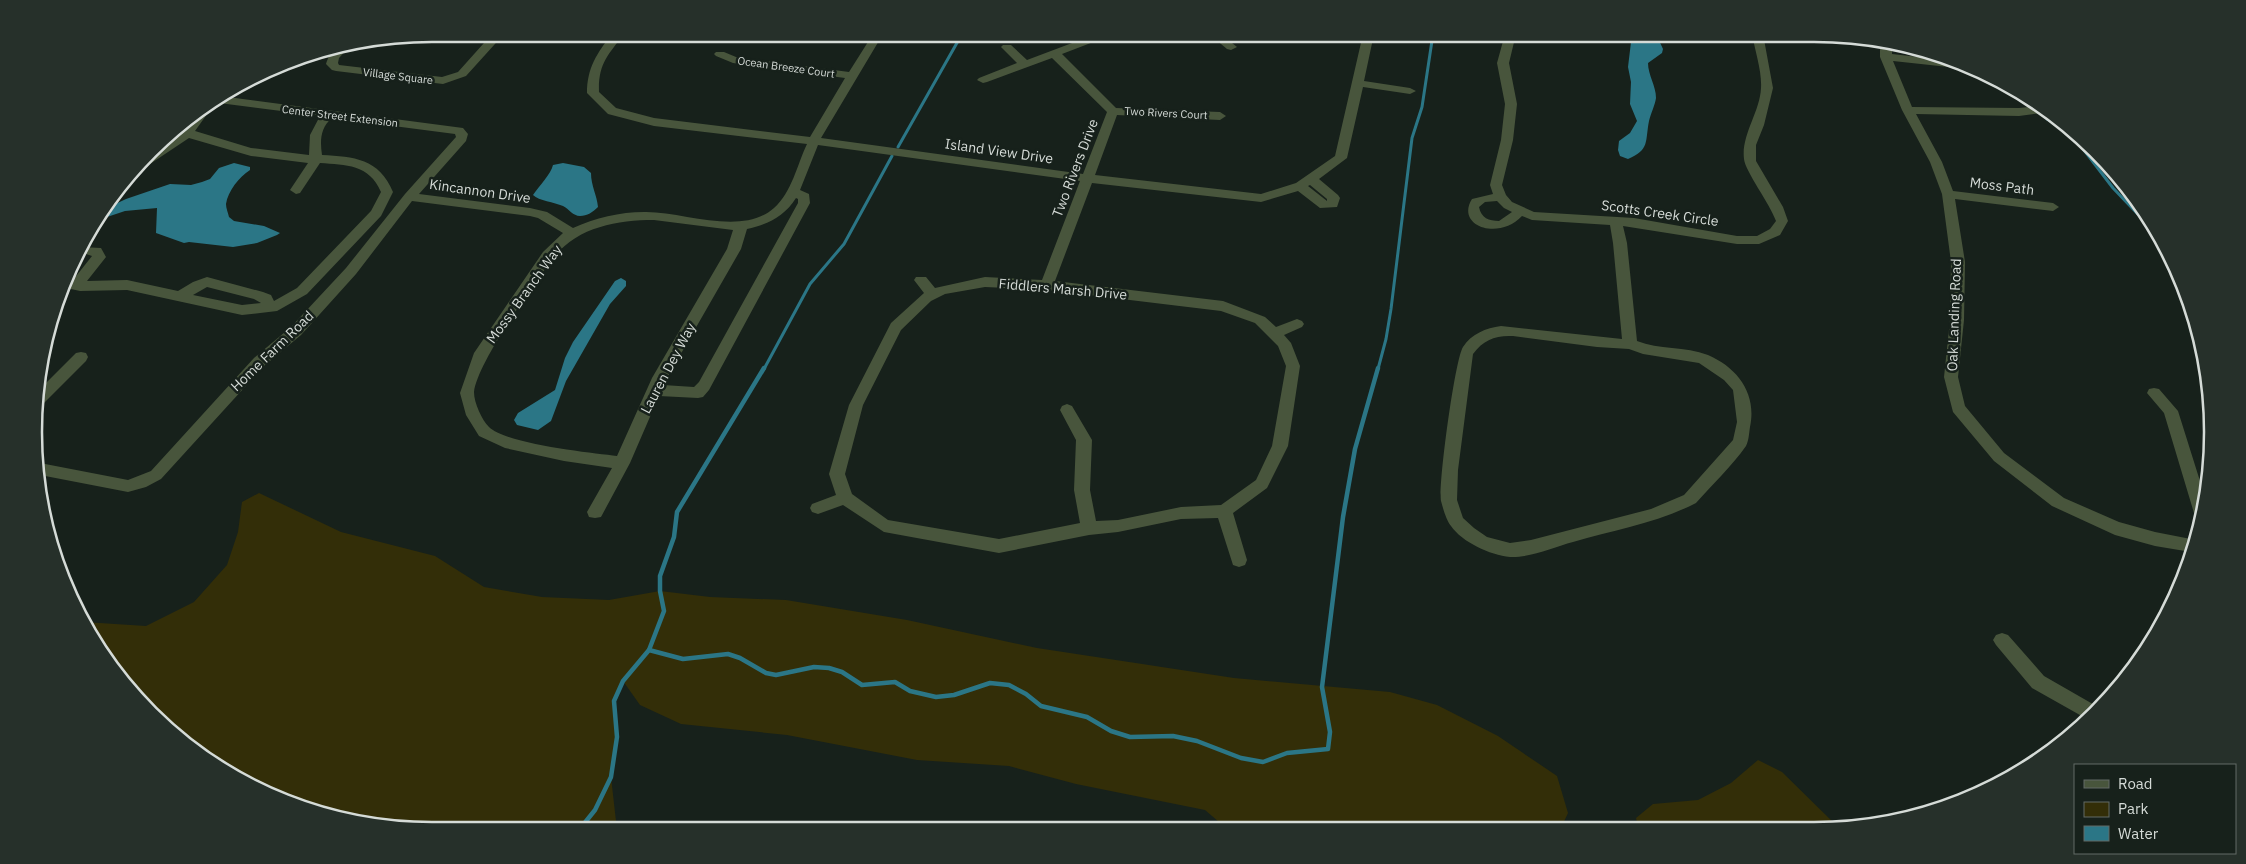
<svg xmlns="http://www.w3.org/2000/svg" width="2246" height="864" font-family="'IBM Plex Sans',sans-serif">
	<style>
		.green { fill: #332e08 }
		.water { fill: #2b7686 }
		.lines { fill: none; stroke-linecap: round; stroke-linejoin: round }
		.stream-far1 { stroke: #2b7686; stroke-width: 3 }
		.stream { stroke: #2b7686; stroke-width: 4.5 }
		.minor { fill: #48553c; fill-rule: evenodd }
		.labels { text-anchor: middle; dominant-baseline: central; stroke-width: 5; stroke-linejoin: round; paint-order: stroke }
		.far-street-label { font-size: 11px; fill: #d5dbd7; stroke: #17211b }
		.street-label { font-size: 14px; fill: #d5dbd7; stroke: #17211b }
		.rim { fill: none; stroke: #d5dbd7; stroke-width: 2.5 }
	</style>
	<rect width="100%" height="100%" fill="#17211b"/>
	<g class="green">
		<polygon points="259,493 341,532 435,556 484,587 542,597 609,600 660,591 710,597 786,600 907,620 1037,648 1234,678 1390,692 1437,705 1498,736 1557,776 1568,813 1561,828 1226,828 1205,810 1076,784 1009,766 917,760 787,735 681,724 640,705 623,681 614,701 617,737 611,777 617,830 432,830 329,817 256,789 190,748 101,653 84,622 146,626 194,602 227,565 238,532 242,502"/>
		<polygon points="1758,760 1782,772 1838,827 1638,827 1636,818 1653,804 1698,800 1731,783"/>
	</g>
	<g class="water">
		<path d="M1632 34H1656L1663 49 1662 53 1648 63C1648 75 1656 86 1656 98 1655 105 1651 113 1649 121 1645 141 1650 150 1628 159L1620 156 1618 150 1619 141 1630 133 1637 121 1630 104 1631 82 1628 67Z"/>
		<path d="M234 163 250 167V170C239 177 228 191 226 204 226 208 228 213 229 217L234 221 264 226 280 233 277 235 257 243 233 247 189 242 184 243 156 233 157 208 125 211 98 220 109 207 126 199 170 184 191 185 202 182 210 179 219 168Z"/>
		<path d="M563 163 584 167 591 173C591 186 597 195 598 207 593 212 587 216 580 216 573 216 569 209 563 206 554 202 539 201 533 195 539 186 551 174 553 165Z"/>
		<polygon points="621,278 626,281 626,286 610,304 566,381 551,421 538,430 517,425 514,420 518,413 555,390 565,358 573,342 615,281"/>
	</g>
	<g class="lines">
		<g class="stream-far1">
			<polyline points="2044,114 2047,119 2071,133 2113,188 2153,230 2167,251"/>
			<polyline points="898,147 962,34"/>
			<polyline points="764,369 810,284 844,244 892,156"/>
			<polyline points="1378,369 1386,339 1391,309 1412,138 1422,107 1433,34"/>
		</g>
		<g class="stream">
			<polyline points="649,650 683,659 728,654 740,658 766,673 776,675 814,667 829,668 842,672 862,685 895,682 910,691 936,697 954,695 990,683 1009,685 1026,694 1041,706 1087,717 1111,731 1130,737 1173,736 1197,741 1241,758 1263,762 1287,753 1328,749 1330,732 1322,687 1343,517 1355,449 1378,368"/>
			<polyline points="579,830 595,810 611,777 617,737 614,701 623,681 649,650 664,611 660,591 660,576 674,537 677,512 764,368"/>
		</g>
		<g class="minor">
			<path d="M492 34H504L466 76 443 84 336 71 332 70 326 64C330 51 336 50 348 48L339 58 338 63 339 65 442 77 458 72Z"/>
			<path d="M612 34H624C608 55 598 64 599 92L616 108 654 118 810 137 845 78 733 63 716 56 714 54 716 52H724L736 57 849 72 873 34H883L821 138 1083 174 1107 112 1052 58 987 82 983 83 977 80 979 78 1017 63 1001 47 1003 45H1011L1027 60 1096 34H1110L1109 36 1062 54 1116 108 1220 112 1226 116 1220 120 1117 115 1095 175 1261 194 1296 183 1335 156 1363 34H1374L1364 81 1410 88 1416 91 1410 94 1363 87 1347 158 1319 179 1338 195 1340 198 1337 207 1320 208 1298 191 1261 202 1092 183 1055 281 1223 301 1265 317 1276 327 1297 319 1302 321 1304 324 1302 327 1284 335 1291 343 1300 366 1288 446 1267 488 1233 513 1247 560 1245 565 1239 567 1233 565 1218 518 1181 519 1118 532 1089 535 999 553 884 532 843 505 818 514 812 512 810 508 812 504 836 495 829 474 849 405 891 323 924 293 914 280 916 277H926L935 288 985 277 1042 280 1080 181 818 145 800 190 809 194 810 203 709 390 703 397 698 398 659 396 630 463 601 517 595 518 589 517 587 512 612 468 564 461 505 448 479 436 466 415 460 393 474 353 543 252 563 233 538 218 530 216 412 201 356 274 301 335 264 366 161 479 146 487 128 492 40 475V463L128 480 151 471 254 358 291 327 346 268 405 194 456 137 455 134 332 118C320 128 320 141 322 155 354 157 379 158 393 192L381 216 307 294 277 311 242 315 127 290 80 291 62 287 66 279 73 280 92 256 86 254 77 256 81 247 101 248 106 257 87 281 127 280 178 291 193 282 207 277 263 292 271 295 274 301 297 288 371 211 381 192C369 164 346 165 320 163L300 193 296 194 290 190 308 163 251 156 189 138 150 164H144L156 149 184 130 196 113 220 96 463 128 468 134 466 141 419 194 530 208 547 212 573 228C595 218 620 212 644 212 683 211 741 237 774 208 792 192 797 165 807 144L654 126 608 114 587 93C587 68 597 53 612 34ZM219 103 320 116 310 135 309 155 251 148 195 131 210 110ZM1310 185 1327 199V201L1308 186ZM796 198 798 199V203L699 382 694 387 663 385 741 249 747 229C768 224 784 217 796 198ZM654 220 733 230 727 249 652 378 617 456C591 453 506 444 489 427 482 420 474 403 474 392 477 363 535 282 555 256 578 227 618 220 654 220ZM207 287 254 299 261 303 242 305 193 295ZM985 287 1047 290 1221 311 1255 323 1278 346 1286 366 1272 446 1256 480 1221 505 1181 507 1118 520 1096 521 1090 490 1092 440 1072 406 1067 404 1062 406 1060 410 1076 440 1074 490 1080 523 999 539 888 520 852 494 845 474 863 405 901 330 931 301 945 294Z"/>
			<polygon points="1209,34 1221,34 1237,47 1231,50 1227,49"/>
			<path d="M1505 34H1516L1509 63 1517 104 1513 140 1502 185 1506 195 1512 202 1534 212 1634 218 1737 236H1757L1770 229 1776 221C1770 204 1745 171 1744 159 1741 135 1760 112 1761 88 1762 71 1755 51 1752 34H1763L1773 88 1764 125 1756 145V161L1783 207 1788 221 1780 235 1759 244H1737L1623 226 1627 243 1637 341C1659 350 1685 346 1708 355 1738 368 1757 394 1750 427 1749 433 1749 440 1746 446 1732 466 1712 485 1696 503 1657 523 1614 530 1573 542 1554 547 1530 558 1510 557 1490 555 1462 542 1451 526 1446 520 1443 508 1441 501 1438 485 1455 359 1463 347 1471 334 1486 328 1501 326L1622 339 1613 243 1610 225 1532 220 1522 216C1499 241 1455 226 1472 199L1493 194 1490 185 1501 140 1505 104 1497 63ZM1497 201 1504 208 1512 212 1499 221C1489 221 1481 218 1479 207L1485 202ZM1513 336 1597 347 1629 349 1643 354 1699 363 1724 380 1733 390 1737 422 1733 440 1684 495 1651 509 1531 540 1510 543 1487 537 1474 528 1463 518 1457 500 1458 470 1473 354C1483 340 1496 335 1513 336Z"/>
			<polygon points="1880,43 1892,44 1892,54 1954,61 1971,68 1967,69 1893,61 1912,107 2019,108 2040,106 2049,112 2019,116 1916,114 1942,162 1953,191 2053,203 2059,207 2053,211 1955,199 1965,262 1964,320 1958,377 1965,406 2004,453 2064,498 2119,522 2155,532 2196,540 2191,552 2155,546 2115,535 2052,506 1994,461 1953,412 1944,377 1950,320 1951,262 1942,194 1930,162 1902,110 1880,57"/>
			<polygon points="81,352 86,353 88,357 86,361 43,404 38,405 38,391 76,353"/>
			<polygon points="2154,388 2159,389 2178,411 2205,497 2201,519 2196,518 2194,513 2164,413 2147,393 2149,389"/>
			<polygon points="2002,633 2008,635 2044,676 2098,707 2087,719 2032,688 1996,645 1993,640 1996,635"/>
		</g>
	</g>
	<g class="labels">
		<g class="far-street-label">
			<text transform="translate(786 67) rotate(8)">Ocean Breeze Court</text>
			<text transform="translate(398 76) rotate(7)">Village Square</text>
			<text transform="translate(1166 113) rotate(3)">Two Rivers Court</text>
			<text transform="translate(340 116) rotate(7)">Center Street Extension</text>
		</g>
		<g class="street-label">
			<text transform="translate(999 151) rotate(8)">Island View Drive</text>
			<text transform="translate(1075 168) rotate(-69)">Two Rivers Drive</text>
			<text transform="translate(2002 186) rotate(7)">Moss Path</text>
			<text transform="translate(480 191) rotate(8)">Kincannon Drive</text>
			<text transform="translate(1660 213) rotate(8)">Scotts Creek Circle</text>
			<text transform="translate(1063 289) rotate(5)">Fiddlers Marsh Drive</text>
			<text transform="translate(524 294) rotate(-54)">Mossy Branch Way</text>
			<text transform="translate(1954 315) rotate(-88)">Oak Landing Road</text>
			<text transform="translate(272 351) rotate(-44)">Home Farm Road</text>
			<text transform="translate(668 368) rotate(-62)">Lauren Dey Way</text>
		</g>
	</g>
	<path d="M0 0H2246V864H0ZM432 42H1814A390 390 0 0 1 2204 432V432A390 390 0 0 1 1814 822H432A390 390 0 0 1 42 432V432A390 390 0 0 1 432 42Z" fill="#26302a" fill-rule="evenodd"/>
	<path class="rim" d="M432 42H1814A390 390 0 0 1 2204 432V432A390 390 0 0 1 1814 822H432A390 390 0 0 1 42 432V432A390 390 0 0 1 432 42Z"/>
	<rect x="2074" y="764" width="162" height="90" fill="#17211b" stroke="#636b66"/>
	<rect x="2084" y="780" width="25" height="8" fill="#48553c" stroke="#636b66"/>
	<text x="2118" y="789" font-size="15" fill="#d5dbd7">Road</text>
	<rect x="2084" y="802" width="25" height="15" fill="#332e08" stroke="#636b66"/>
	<text x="2118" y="814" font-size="15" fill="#d5dbd7">Park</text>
	<rect x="2084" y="826" width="25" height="15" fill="#2b7686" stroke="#636b66"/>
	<text x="2118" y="839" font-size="15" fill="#d5dbd7">Water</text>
</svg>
